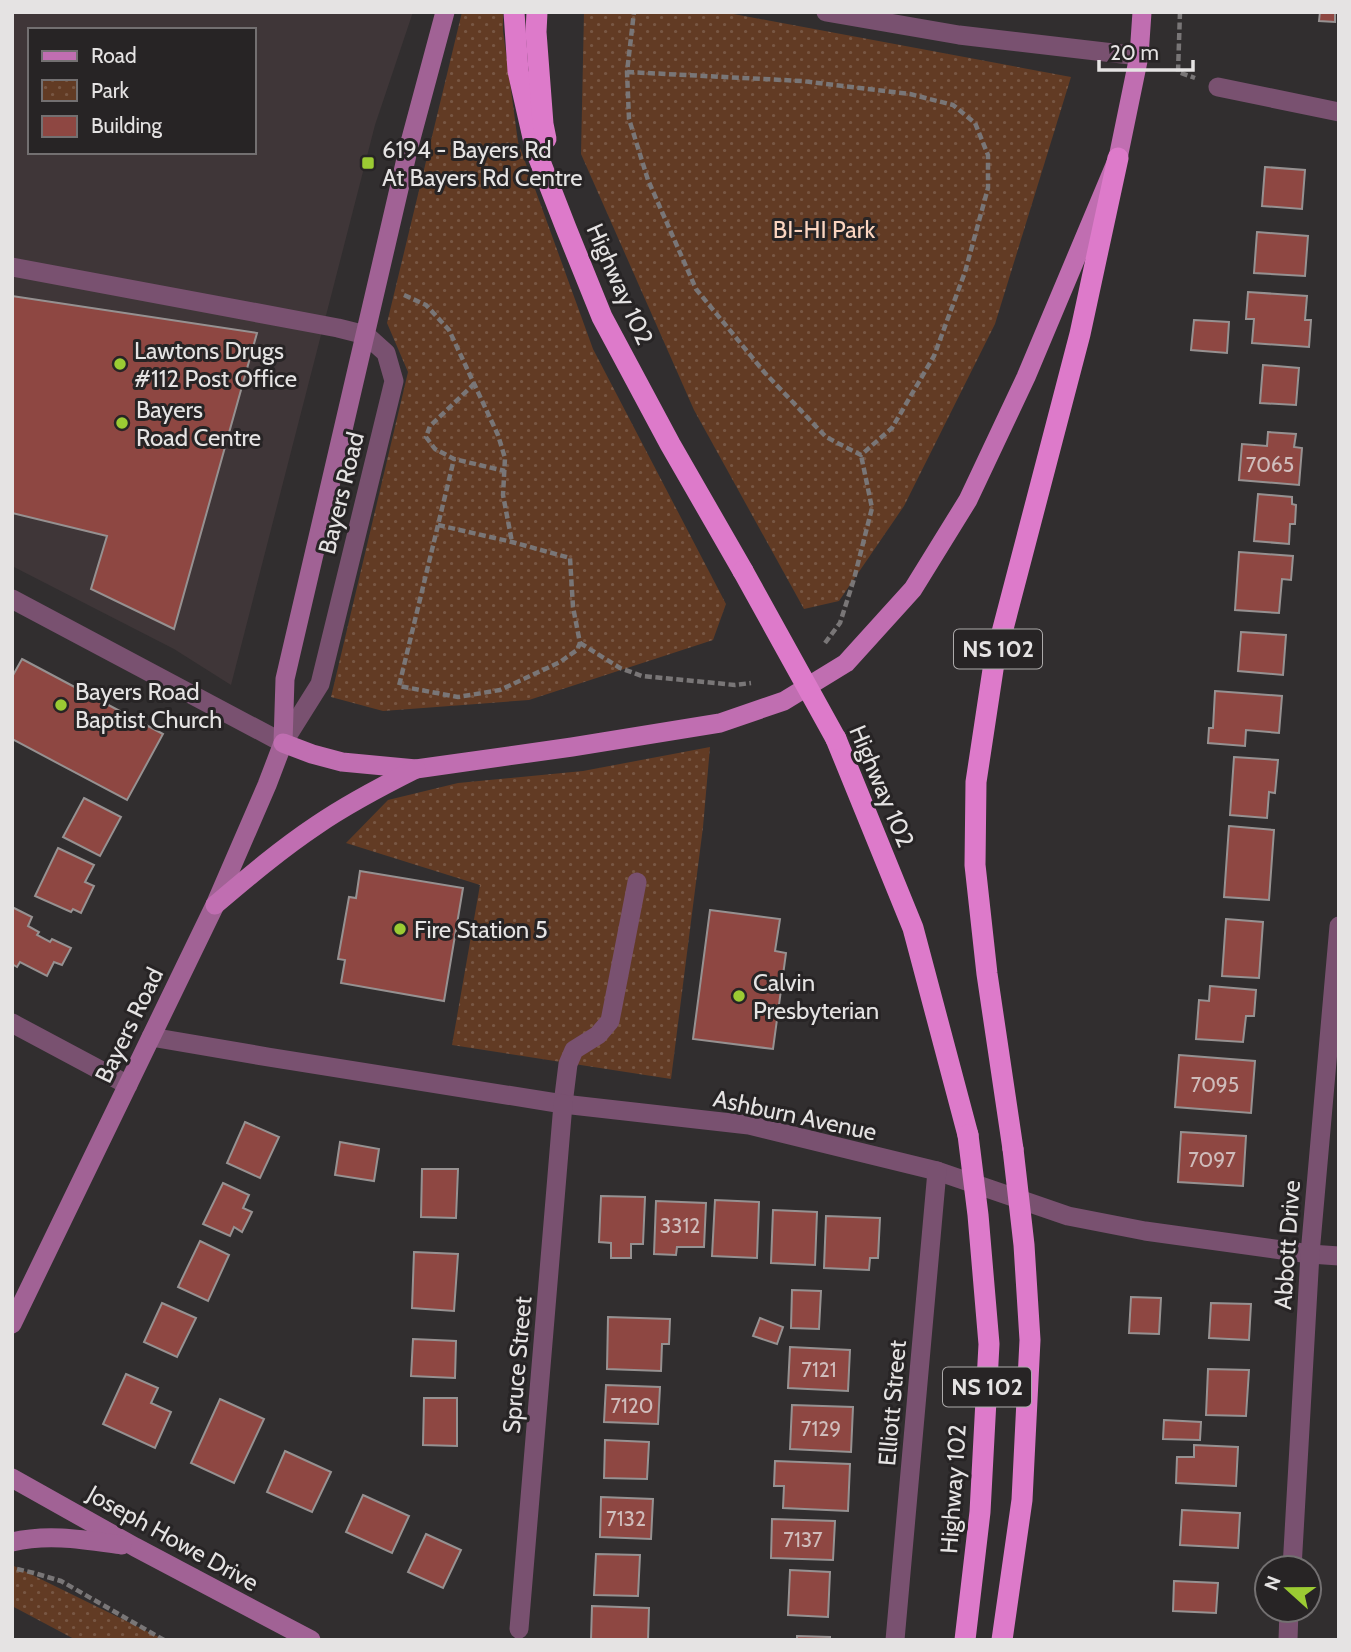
<svg xmlns="http://www.w3.org/2000/svg" width="1351" height="1652" font-family="Cabin,sans-serif">
	<style>
		.built { fill: #3f3638; fill-rule: evenodd }
		.park { fill: url(#park-dots) }
		.building { fill: #8e4742; stroke: #969191; stroke-width: 2 }
		.lines { fill: none; stroke-linecap: round; stroke-linejoin: round }
		.path { stroke: #797677; stroke-width: 4.5; stroke-dasharray: 7 3.5; stroke-linecap: butt }
		.service { stroke: #795170; stroke-width: 19 }
		.minor { stroke: #795170; stroke-width: 19 }
		.secondary { stroke: #a16295; stroke-width: 19 }
		.primary { stroke: #c06eb1; stroke-width: 19 }
		.motorway { stroke: #dd7aca; stroke-width: 21 }
		.motorway-bridge { stroke: #dd7aca; stroke-width: 21 }
		.poi-dot { fill: #9bcb33; stroke: #272425; stroke-width: 2.5 }
		.labels { text-anchor: middle; dominant-baseline: central; stroke-width: 6; stroke-linejoin: round; paint-order: stroke }
		.number-label { font-size: 21px; fill: #cfbcbb }
		.shield { fill: #272425; stroke: #acaaaa; stroke-width: 2 }
		.shield-label { font-size: 23px; font-weight: bold; fill: #e5e3e3 }
		.poi-label { font-size: 24px; fill: #e5e3e3; stroke: #272425; text-anchor: start }
		.park-label { font-size: 24px; fill: #fbd5c0; stroke: #272425 }
		.street-label { font-size: 24px; fill: #e5e3e3; stroke: #272425 }
	</style>
	<defs>
		<pattern id="park-dots" width="8" height="8" patternUnits="userSpaceOnUse" patternTransform="scale(1.75)"><rect width="8" height="8" fill="#623b24"/><path d="M2 2h.1M6 6h.1" fill="none" stroke="#785744" stroke-width="1.8" stroke-linecap="round"/></pattern>
	</defs>
	<rect width="100%" height="100%" fill="#312e2f"/>
	<path class="built" d="M12 12H413L375 125 231 685 174 649 12 566ZM30 30H254V152H30Z"/>
	<g class="park">
		<polygon points="462,12 503,12 503,31 518,142 593,349 726,604 713,640 529,700 383,711 331,697 408,372 387,323"/>
		<polygon points="584,12 723,12 1071,77 995,324 904,506 839,601 804,609 694,410 581,154"/>
		<polygon points="710,747 703,827 671,1079 452,1045 480,885 346,843 388,800 458,783 583,771"/>
		<polygon points="12,1565 165,1640 76,1640 12,1606"/>
	</g>
	<g class="building">
		<polygon points="1320,12 1335,12 1335,22 1319,21"/>
		<polygon points="1265,167 1305,170 1302,209 1262,206"/>
		<polygon points="1257,232 1308,236 1305,276 1254,273"/>
		<polygon points="1248,292 1307,296 1305,320 1311,320 1309,347 1252,343 1254,319 1246,319"/>
		<polygon points="12,296 257,333 174,629 91,589 107,536 12,513"/>
		<polygon points="1194,320 1229,322 1227,353 1191,350"/>
		<polygon points="1263,365 1299,368 1296,405 1260,403"/>
		<polygon points="1268,432 1296,434 1294,447 1302,448 1299,485 1239,480 1242,444 1267,446"/>
		<polygon points="1258,494 1292,497 1292,504 1296,505 1295,524 1290,524 1289,544 1254,541"/>
		<polygon points="1239,552 1293,556 1291,580 1282,579 1279,613 1235,610"/>
		<polygon points="1241,632 1286,635 1283,675 1238,671"/>
		<polygon points="22,659 163,734 127,800 12,739 12,677"/>
		<polygon points="1215,691 1282,696 1279,733 1246,730 1245,746 1208,743 1209,728 1213,728"/>
		<polygon points="1234,757 1278,760 1275,793 1269,792 1267,818 1230,815"/>
		<polygon points="84,798 121,817 100,856 63,837"/>
		<polygon points="1229,826 1274,830 1269,900 1224,897"/>
		<polygon points="58,848 94,865 85,882 94,886 81,913 73,909 71,912 35,896"/>
		<polygon points="360,871 463,888 444,1001 341,983 345,960 338,959 349,897 356,898"/>
		<polygon points="12,907 32,917 28,926 39,932 37,935 50,942 52,939 71,948 62,965 54,962 47,976 20,962 17,967 12,964"/>
		<polygon points="710,910 780,919 775,951 786,953 773,1049 693,1039"/>
		<polygon points="1226,919 1263,922 1259,978 1222,976"/>
		<polygon points="1210,986 1256,990 1254,1016 1246,1016 1243,1042 1196,1039 1199,1000 1209,1001"/>
		<polygon points="1179,1055 1255,1061 1251,1113 1175,1107"/>
		<polygon points="245,1122 279,1137 260,1178 227,1163"/>
		<polygon points="1181,1132 1246,1136 1243,1186 1178,1182"/>
		<polygon points="340,1142 379,1149 374,1181 335,1175"/>
		<polygon points="422,1169 458,1169 456,1218 421,1217"/>
		<polygon points="223,1183 249,1195 243,1208 252,1212 242,1232 234,1227 230,1236 203,1224"/>
		<polygon points="601,1196 645,1197 643,1244 631,1244 631,1258 611,1258 611,1243 599,1242"/>
		<polygon points="715,1200 759,1202 757,1258 712,1256"/>
		<polygon points="656,1201 706,1203 704,1247 677,1247 676,1255 654,1254"/>
		<polygon points="773,1210 817,1212 815,1265 771,1263"/>
		<polygon points="826,1216 880,1218 878,1258 870,1258 869,1270 824,1268"/>
		<polygon points="200,1241 229,1255 208,1301 178,1287"/>
		<polygon points="414,1252 458,1254 454,1311 412,1308"/>
		<polygon points="792,1290 821,1291 819,1329 791,1328"/>
		<polygon points="1131,1297 1161,1298 1159,1334 1129,1333"/>
		<polygon points="162,1303 196,1318 177,1357 144,1342"/>
		<polygon points="1211,1303 1251,1304 1249,1340 1209,1338"/>
		<polygon points="608,1317 670,1319 669,1344 662,1344 661,1371 607,1369"/>
		<polygon points="760,1318 783,1327 777,1344 753,1336"/>
		<polygon points="413,1339 456,1341 455,1378 411,1376"/>
		<polygon points="790,1347 850,1350 848,1391 788,1388"/>
		<polygon points="1208,1369 1249,1370 1246,1416 1206,1415"/>
		<polygon points="126,1374 158,1388 151,1403 171,1412 155,1448 103,1424"/>
		<polygon points="606,1385 660,1387 658,1424 604,1422"/>
		<polygon points="424,1398 457,1398 457,1446 423,1445"/>
		<polygon points="220,1399 264,1419 234,1483 191,1463"/>
		<polygon points="792,1405 853,1407 851,1452 790,1449"/>
		<polygon points="1164,1420 1201,1422 1200,1440 1163,1439"/>
		<polygon points="605,1440 649,1442 647,1479 604,1478"/>
		<polygon points="1194,1445 1238,1447 1236,1486 1176,1483 1177,1457 1194,1457"/>
		<polygon points="285,1451 331,1472 312,1512 267,1492"/>
		<polygon points="775,1461 850,1464 848,1511 783,1508 784,1486 774,1486"/>
		<polygon points="363,1495 409,1516 392,1553 346,1532"/>
		<polygon points="601,1497 653,1499 651,1539 600,1537"/>
		<polygon points="1182,1510 1240,1513 1238,1548 1180,1545"/>
		<polygon points="772,1519 835,1521 833,1560 771,1558"/>
		<polygon points="426,1534 461,1550 443,1588 408,1572"/>
		<polygon points="596,1554 640,1555 638,1596 594,1595"/>
		<polygon points="790,1570 830,1572 828,1617 788,1615"/>
		<polygon points="1174,1581 1218,1583 1216,1613 1173,1611"/>
		<polygon points="592,1606 649,1608 648,1640 591,1640"/>
		<polygon points="797,1636 830,1637 830,1640 797,1640"/>
	</g>
	<g class="lines">
		<g class="path">
			<polyline points="1180,12 1178,72 1195,78"/>
			<polyline points="627,72 802,81 910,94 953,105 975,123 988,155 988,188 965,272 934,356 892,428 861,455 826,437 765,373 696,289 648,180 629,119 627,72 634,12"/>
			<polyline points="404,295 426,305 449,330 498,435 505,458 503,495 512,542"/>
			<polyline points="475,383 430,426 426,437 435,449 454,459 505,471"/>
			<polyline points="438,525 512,542 570,558 573,607 580,643 577,650 560,662 500,690 458,697 399,686 454,459"/>
			<polyline points="580,643 620,668 642,676 735,685 751,683"/>
			<polyline points="825,643 840,623 854,579 872,508 861,455"/>
			<polyline points="17,1569 34,1573 61,1581 164,1640"/>
		</g>
		<g class="service">
			<polyline points="12,267 338,328 366,335"/>
			<polyline points="563,1104 568,1064 574,1050 598,1035 610,1021 637,882"/>
		</g>
		<g class="minor">
			<polyline points="826,12 959,35 1139,56"/>
			<polyline points="1218,87 1339,112"/>
			<polyline points="12,599 283,743 320,684 394,381 386,353 366,335"/>
			<polyline points="12,1023 128,1085"/>
			<polyline points="151,1037 268,1057 563,1104 749,1125 937,1171 1068,1216 1145,1231 1310,1254 1339,1256"/>
			<polyline points="1292,1568 1310,1254 1339,926"/>
			<polyline points="519,1629 563,1104"/>
			<polyline points="895,1640 937,1171"/>
			<polyline points="1288,1640 1289,1610"/>
		</g>
		<g class="secondary">
			<polyline points="12,1324 215,905 267,785 283,743 285,679 409,146 445,12"/>
			<polyline points="12,1478 135,1547 311,1640"/>
			<path d="M12 1542C49 1533 86 1540 122 1545"/>
		</g>
		<g class="primary">
			<polyline points="283,743 312,754 342,762 416,769 572,747 720,723 784,701 846,663 913,589 968,500 1026,377 1118,158 1139,56 1142,12"/>
			<path d="M215 905C248 877 281 849 317 825 349 803 382 786 416 769"/>
		</g>
		<g class="motorway">
			<polyline points="514,12 518,71 536,151 566,228 602,317 670,444 743,571"/>
			<polyline points="537,12 536,32 543,124 546,139"/>
			<polyline points="836,739 913,928 968,1135"/>
			<polyline points="1013,1149 987,974 975,865 976,782 994,663 1080,334 1118,158"/>
		</g>
		<g class="motorway-bridge">
			<polyline points="743,571 836,739"/>
			<polyline points="965,1640 980,1512 989,1344 978,1215 968,1135"/>
			<polyline points="1002,1640 1022,1500 1030,1340 1024,1245 1013,1149"/>
		</g>
	</g>
	<g class="poi-dot">
		<rect x="361" y="156" width="14" height="14" rx="3.5"/>
		<circle cx="120" cy="364" r="7"/>
		<circle cx="122" cy="423" r="7"/>
		<circle cx="61" cy="705" r="7"/>
		<circle cx="400" cy="929" r="7"/>
		<circle cx="739" cy="996" r="7"/>
	</g>
	<g class="labels">
		<g class="number-label">
			<text x="1270" y="464">7065</text>
			<text x="1215" y="1084">7095</text>
			<text x="1212" y="1159">7097</text>
			<text x="680" y="1225">3312</text>
			<text x="819" y="1369">7121</text>
			<text x="632" y="1405">7120</text>
			<text x="821" y="1428">7129</text>
			<text x="626" y="1518">7132</text>
			<text x="803" y="1539">7137</text>
		</g>
		<g class="shield">
			<rect x="954" y="629.5" width="88" height="39" rx="5"/>
			<rect x="943" y="1367.5" width="88" height="39" rx="5"/>
		</g>
		<g class="shield-label">
			<text x="998" y="649">NS 102</text>
			<text x="987" y="1387">NS 102</text>
		</g>
		<g class="poi-label">
			<text x="382" y="149">6194 - Bayers Rd<tspan x="382" dy="28">At Bayers Rd Centre</tspan></text>
			<text x="134" y="350">Lawtons Drugs<tspan x="134" dy="28">#112 Post Office</tspan></text>
			<text x="136" y="409">Bayers<tspan x="136" dy="28">Road Centre</tspan></text>
			<text x="75" y="691">Bayers Road<tspan x="75" dy="28">Baptist Church</tspan></text>
			<text x="414" y="929">Fire Station 5</text>
			<text x="753" y="982">Calvin<tspan x="753" dy="28">Presbyterian</tspan></text>
		</g>
		<g class="park-label">
			<text x="824" y="229">BI-HI Park</text>
		</g>
		<g class="street-label">
			<text transform="translate(620 284) rotate(66)">Highway 102</text>
			<text transform="translate(341 493) rotate(-76)">Bayers Road</text>
			<text transform="translate(882 786) rotate(67)">Highway 102</text>
			<text transform="translate(129 1025) rotate(-64)">Bayers Road</text>
			<text transform="translate(795 1115) rotate(12)">Ashburn Avenue</text>
			<text transform="translate(1287 1245) rotate(-86)">Abbott Drive</text>
			<text transform="translate(517 1365) rotate(-85)">Spruce Street</text>
			<text transform="translate(892 1403) rotate(-85)">Elliott Street</text>
			<text transform="translate(953 1489) rotate(-86)">Highway 102</text>
			<text transform="translate(173 1538) rotate(29)">Joseph Howe Drive</text>
		</g>
	</g>
	<rect width="1351" height="1652" fill="none" stroke="#e5e3e3" stroke-width="28"/>
	<rect x="28" y="28" width="228" height="126" fill="#272425" stroke="#737071" stroke-width="2"/>
	<rect x="42" y="51" width="35" height="10" fill="#c06eb1" stroke="#737071" stroke-width="2"/>
	<text x="91" y="63" font-size="21" fill="#e5e3e3">Road</text>
	<rect x="42" y="80" width="35" height="21" fill="url(#park-dots)" stroke="#737071" stroke-width="2"/>
	<text x="91" y="98" font-size="21" fill="#e5e3e3">Park</text>
	<rect x="42" y="116" width="35" height="21" fill="#8e4742" stroke="#737071" stroke-width="2"/>
	<text x="91" y="133" font-size="21" fill="#e5e3e3">Building</text>
	<g transform="translate(1288 1589) rotate(291)"><circle r="33" fill="#272425" stroke="#737071" stroke-width="2"/>
	<path d="M0-5L12 26L0 18L-12 26Z" fill="#9bcb33"/>
	<text y="-10" font-size="19" font-weight="bold" text-anchor="middle" fill="#e5e3e3">N</text>
	</g>
	<path d="M1099 60v10h94v-10" fill="none" stroke="#e5e3e3" stroke-width="3.5"/>
	<text x="1110" y="60" font-size="21" fill="#e5e3e3" stroke="#272425" stroke-width="5" paint-order="stroke">20 m</text>
</svg>
